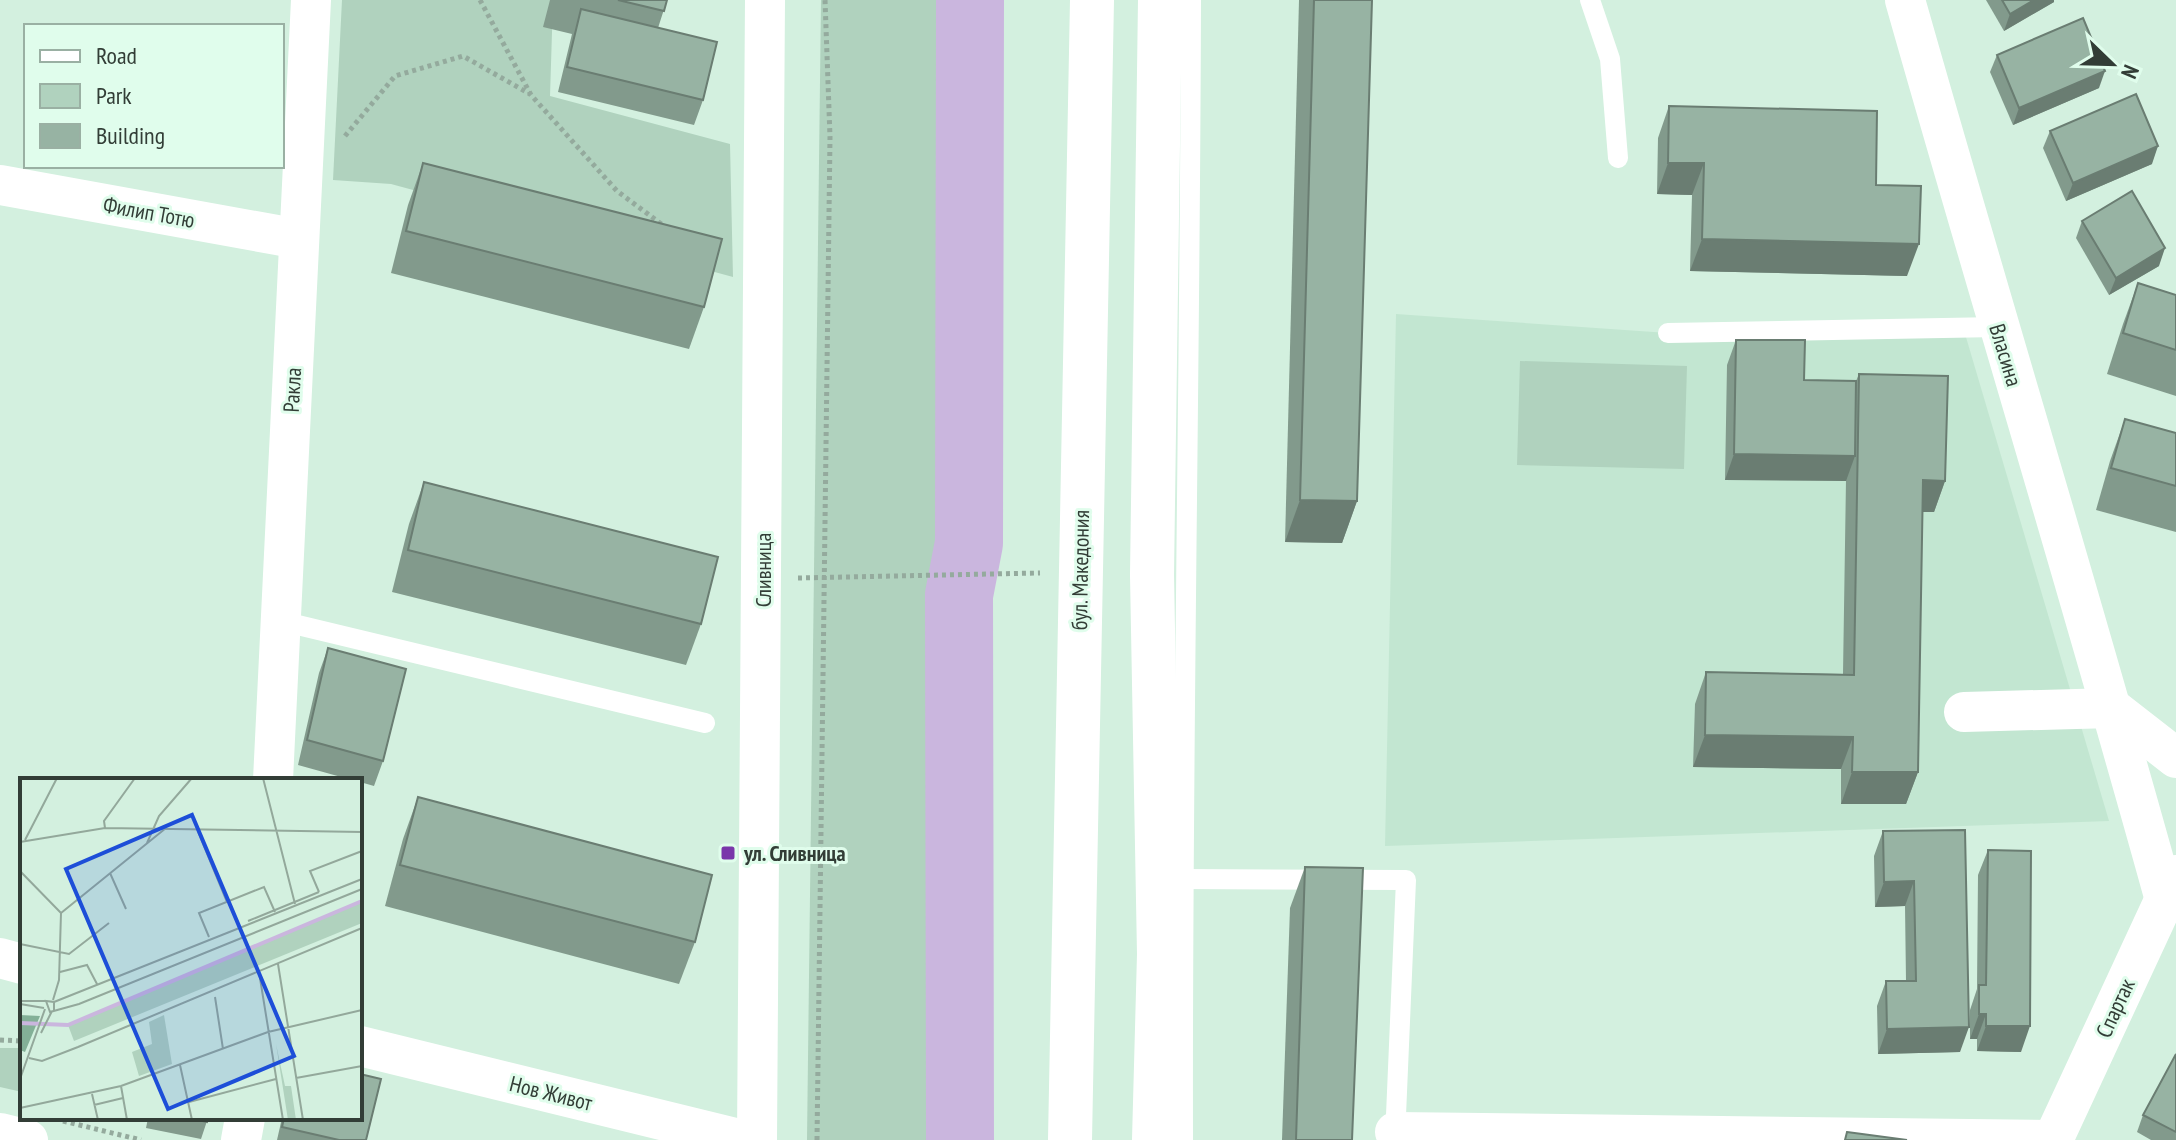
<svg xmlns="http://www.w3.org/2000/svg" width="2176" height="1140" font-family="'PT Sans Narrow',sans-serif">
	<style>
		.built { fill: #c2e6d1 }
		.green { fill: #b0d2be }
		.lines { fill: none; stroke-linecap: round; stroke-linejoin: round }
		.river { stroke: #cab6de; stroke-width: 68 }
		.path { stroke: #94aa9d; stroke-width: 5; stroke-dasharray: 4 4; stroke-linecap: butt }
		.service { stroke: #fff; stroke-width: 20 }
		.minor { stroke: #fff; stroke-width: 40 }
		.tertiary { stroke: #fff; stroke-width: 44 }
		.wall { fill: #829a8c }
		.shaded-wall { fill: #6a7d72 }
		.building { fill: #97b3a3; stroke: #6a7d72; stroke-width: 2 }
		.poi-dot { fill: #7a36aa; stroke: #e0fdec; stroke-width: 3 }
		.labels { text-anchor: middle; dominant-baseline: central; stroke-width: 6; stroke-linejoin: round; paint-order: stroke }
		.street-label { font-size: 22px; fill: #323d36; stroke: #e0fdec }
		.poi-label { font-size: 22px; font-weight: bold; fill: #323d36; stroke: #e0fdec; text-anchor: start }
		.inset-river { fill: none; stroke: #cab6de; stroke-width: 4 }
		.inset-road { fill: none; stroke: #93a89b; stroke-width: 2 }
		.view { fill: #1d4ed8; fill-opacity: 0.15; stroke: #1d4ed8; stroke-width: 4 }
		.inset-edge { fill: none; stroke: #323d36; stroke-width: 4 }
	</style>
	<rect width="100%" height="100%" fill="#d3f0df"/>
	<polygon class="built" points="1396,314 1668,333 1963,327 2109,821 1385,846"/>
	<g class="green">
		<polygon points="342,0 553,0 550,96 730,144 733,277 391,184 333,180"/>
		<polygon points="821,0 970,0 966,1140 807,1140"/>
		<polygon points="1520,361 1687,366 1684,469 1517,465"/>
		<polygon points="0,1048 22,1048 22,1092 0,1087"/>
	</g>
	<g class="lines">
		<polyline class="river" points="960,1140 959,595 969,543 970,0"/>
		<g class="path">
			<polyline points="480,0 531,95 617,191 664,226"/>
			<polyline points="345,136 395,76 463,56 530,94"/>
			<polyline points="798,578 1040,573"/>
			<polyline points="0,1040 22,1041"/>
			<polyline points="63,1121 141,1140"/>
			<polyline points="817,1140 830,137 825,0"/>
		</g>
		<g class="service">
			<polyline points="1590,0 1610,59 1618,158"/>
			<polyline points="1668,333 1998,327"/>
			<polyline points="281,621 705,723"/>
			<polyline points="1182,879 1406,880 1395,1139"/>
			<path d="M1183 1140C1182 760 1190 380 1191 0"/>
		</g>
		<g class="minor">
			<path d="M1905 0C1990 300 2082 599 2165 900"/>
			<polyline points="0,185 299,239"/>
			<polyline points="2112,708 2176,758"/>
			<polyline points="1964,712 2112,708"/>
			<polyline points="273,780 311,0"/>
			<polyline points="0,958 22,964"/>
			<polyline points="360,1046 743,1140"/>
			<polyline points="1395,1132 2053,1140"/>
			<polyline points="0,1133 28,1140"/>
			<polyline points="241,1140 245,1118"/>
			<polyline points="757,1140 765,0"/>
			<polyline points="2053,1140 2176,875"/>
		</g>
		<g class="tertiary">
			<polyline points="1070,1140 1092,0"/>
			<polyline points="1154,1140 1159,954 1152,575 1160,0"/>
		</g>
	</g>
	<g class="wall">
		<polygon points="550,0 667,0 658,28 703,100 694,125 558,92 572,34 543,27"/>
		<polygon points="1299,0 1372,0 1357,501 1342,543 1285,542"/>
		<polygon points="1986,0 2054,0 2054,2 2004,31"/>
		<polygon points="1997,55 2099,88 2013,125 1990,72"/>
		<polygon points="1669,106 1876,185 1907,276 1690,271 1692,195 1657,194 1658,138"/>
		<polygon points="2050,131 2152,164 2066,201 2043,148"/>
		<polygon points="423,163 704,307 689,349 391,273 408,205"/>
		<polygon points="2082,221 2159,266 2109,295 2076,238"/>
		<polygon points="2138,283 2176,295 2176,396 2107,374 2123,324"/>
		<polygon points="1736,340 1804,380 1856,381 1859,374 1945,481 1934,512 1922,512 1918,772 1906,804 1841,804 1841,769 1693,767 1695,704 1706,672 1843,674 1846,480 1725,480 1727,365"/>
		<polygon points="2125,419 2176,433 2176,532 2096,510 2110,461"/>
		<polygon points="424,482 701,624 686,665 392,592 409,524"/>
		<polygon points="328,648 383,761 374,786 360,782 360,780 352,780 298,765 319,673"/>
		<polygon points="418,797 695,942 679,984 385,906 403,839"/>
		<polygon points="1965,830 1960,1052 1878,1054 1877,1006 1886,981 1906,981 1905,906 1875,907 1874,856 1883,831"/>
		<polygon points="1988,850 2021,1052 1977,1051 1977,1039 1970,1039 1970,1010 1977,989 1978,875"/>
		<polygon points="1305,867 1352,1140 1282,1140 1290,908"/>
		<polygon points="2176,1054 2176,1140 2151,1140 2137,1132 2143,1115"/>
		<polygon points="148,1118 208,1118 201,1139 146,1128"/>
		<polygon points="282,1118 360,1118 366,1140 277,1140"/>
	</g>
	<g class="shaded-wall">
		<polygon points="2034,0 2054,0 2054,2 2004,31 2010,14"/>
		<polygon points="2105,71 2099,88 2013,125 2019,108"/>
		<polygon points="2158,146 2152,164 2066,201 2073,183"/>
		<polygon points="1668,163 1704,163 1692,195 1657,194"/>
		<polygon points="1702,239 1919,244 1907,276 1690,271"/>
		<polygon points="2165,248 2159,266 2109,295 2116,278"/>
		<polygon points="1734,454 1855,456 1846,481 1725,480"/>
		<polygon points="1923,480 1945,481 1934,512 1911,512"/>
		<polygon points="1300,500 1357,501 1342,543 1285,542"/>
		<polygon points="1705,735 1853,737 1841,769 1693,767"/>
		<polygon points="1852,772 1918,772 1906,804 1841,804"/>
		<polygon points="1914,881 1905,906 1875,907 1884,882"/>
		<polygon points="1979,1014 1986,1014 1977,1039 1970,1039"/>
		<polygon points="1986,1026 2030,1026 2021,1052 1977,1051"/>
		<polygon points="1969,1027 1960,1052 1878,1054 1887,1029"/>
	</g>
	<g class="building">
		<polygon points="618,0 667,0 664,11"/>
		<polygon points="1314,0 1372,0 1357,501 1300,500"/>
		<polygon points="2002,0 2034,0 2010,14"/>
		<polygon points="581,9 717,42 703,100 567,67"/>
		<polygon points="2083,18 2105,71 2019,108 1997,55"/>
		<polygon points="2136,94 2158,146 2073,183 2050,131"/>
		<polygon points="1669,106 1877,111 1876,185 1921,186 1919,244 1702,239 1704,163 1668,163"/>
		<polygon points="423,163 722,239 704,307 406,231"/>
		<polygon points="2132,191 2165,248 2116,278 2082,221"/>
		<polygon points="2138,283 2176,295 2176,350 2123,333"/>
		<polygon points="1736,340 1805,340 1804,380 1856,381 1855,456 1734,454"/>
		<polygon points="1859,374 1948,376 1945,481 1923,480 1918,772 1852,772 1853,737 1705,735 1706,672 1854,675"/>
		<polygon points="2125,419 2176,433 2176,486 2111,468"/>
		<polygon points="424,482 718,557 701,624 408,550"/>
		<polygon points="328,648 406,669 383,761 307,740"/>
		<polygon points="418,797 712,875 695,942 400,865"/>
		<polygon points="1965,830 1969,1027 1887,1029 1886,981 1916,981 1914,881 1884,882 1883,831"/>
		<polygon points="1988,850 2031,851 2030,1026 1986,1026 1986,1014 1979,1014 1979,985 1986,985"/>
		<polygon points="1305,867 1363,868 1352,1140 1296,1140"/>
		<polygon points="2176,1054 2176,1132 2143,1115"/>
		<polygon points="360,1074 381,1079 366,1140 339,1140 282,1127 284,1118 360,1118"/>
		<polygon points="189,1118 208,1118 207,1122"/>
		<polygon points="1847,1132 1907,1140 1845,1140"/>
	</g>
	<rect class="poi-dot" x="720" y="845" width="16" height="16" rx="4"/>
	<g class="labels">
		<g class="street-label">
			<text transform="translate(149 212) rotate(10)">Филип Тотю</text>
			<text transform="translate(2006 355) rotate(73)">Власина</text>
			<text transform="translate(292 390) rotate(-87)">Ракла</text>
			<text transform="translate(763 570) rotate(-90)">Сливница</text>
			<text transform="translate(1080 570) rotate(-89)">бул. Македония</text>
			<text transform="translate(2115 1008) rotate(-65)">Спартак</text>
			<text transform="translate(551 1093) rotate(14)">Нов Живот</text>
		</g>
		<g class="poi-label">
			<text x="744" y="853">ул. Сливница</text>
		</g>
	</g>
	<g transform="translate(20 778)">
		<rect width="342" height="342" fill="#d3f0df"/>
		<path d="M342 123V145L54 263 48 247ZM144 237 152 286 119 298 112 274 132 266 129 244ZM256 266 265 308H271L276 342H268Z" fill="#b0d2be"/>
		<path d="M0 237 20 238 5 274 0 272Z" fill="#83b097"/>
		<path class="inset-river" d="M0 245 48 247 342 123"/>
		<path class="inset-road" d="M243 0 275 126M85 50 84 43 115 0M177 51 207 124M5 62 37 0M0 64 85 50 342 54M127 65 139 38 172 0M0 93 41 135M90 95 106 131M299 114 290 93 342 73M41 135 146 50M228 143 299 114M189 159 179 135 244 109 255 134M0 166 49 176 89 145M258 186 283 342M40 194 67 187 77 206M239 194 263 342M195 219 203 271M33 222 39 202 41 135M0 223H26M34 224 342 101M0 226 24 230M34 232V224L26 223 30 234 59 226 342 111M21 255 32 233M9 280 22 283 58 269 342 150M160 287 172 342M276 300 342 288M0 301 25 231M101 308 107 342M72 316 78 342M169 324 256 301M74 327 103 320M0 330 101 308 248 254 342 232"/>
		<path class="view" d="M172 37 274 278 148 331 46 91Z"/>
		<rect width="342" height="342" class="inset-edge"/>
	</g>
	<rect x="24" y="24" width="260" height="144" fill="#e0fdec" stroke="#9ab0a3" stroke-width="2"/>
	<rect x="40" y="50" width="40" height="12" fill="#ffffff" stroke="#9ab0a3" stroke-width="2"/>
	<text x="96" y="64" font-size="24" fill="#323d36">Road</text>
	<rect x="40" y="84" width="40" height="24" fill="#b0d2be" stroke="#9ab0a3" stroke-width="2"/>
	<text x="96" y="104" font-size="24" fill="#323d36">Park</text>
	<rect x="40" y="124" width="40" height="24" fill="#97b3a3" stroke="#9ab0a3" stroke-width="2"/>
	<text x="96" y="144" font-size="24" fill="#323d36">Building</text>
	<g transform="translate(2112 64) rotate(113)" stroke="#e0fdec" stroke-width="6" paint-order="stroke">
	<path d="M0-6L14 30L0 20L-14 30Z" fill="#323d36"/>
	<text y="-12" font-size="22" font-weight="bold" text-anchor="middle" fill="#323d36">N</text>
	</g>
</svg>
